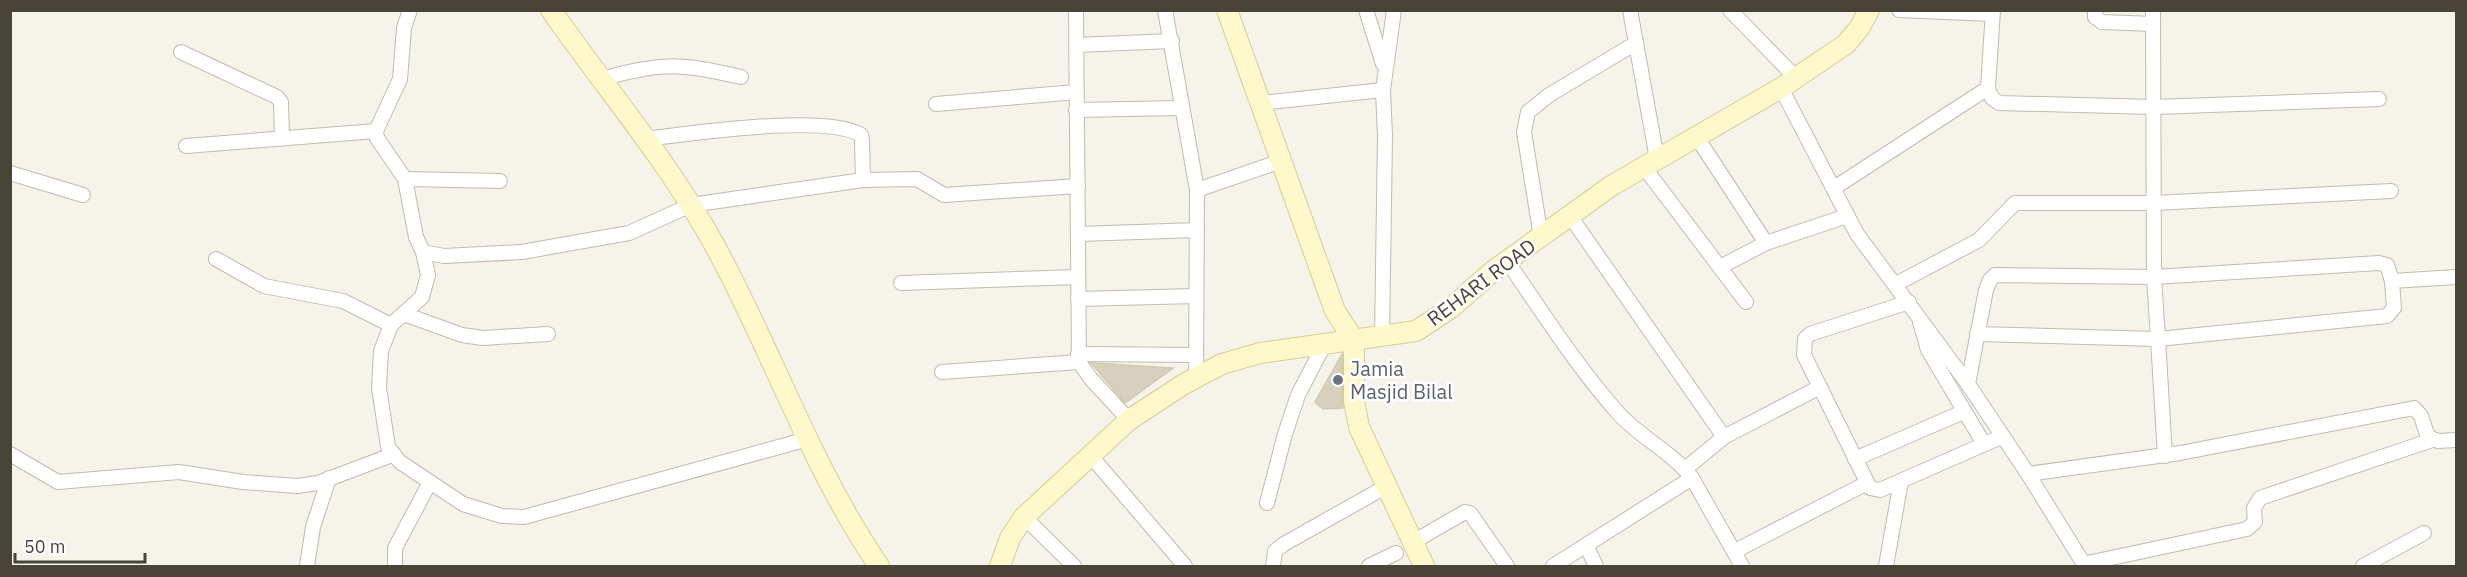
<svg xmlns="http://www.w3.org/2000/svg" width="2467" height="577" font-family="'IBM Plex Sans',sans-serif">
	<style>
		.building { fill: #d7d0bf; stroke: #d2c9b2; stroke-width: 1.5 }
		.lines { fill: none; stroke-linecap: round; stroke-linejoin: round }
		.street-casing { stroke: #c1bcac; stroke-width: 16 }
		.secondary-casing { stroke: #d5cc99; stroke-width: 22 }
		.street { stroke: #fff; stroke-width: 14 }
		.secondary { stroke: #fff8ca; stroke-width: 20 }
		.worship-dot { fill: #6b7280; stroke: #fff; stroke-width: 2 }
		.labels { text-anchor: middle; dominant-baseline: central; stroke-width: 5; stroke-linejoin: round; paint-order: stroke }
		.street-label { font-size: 20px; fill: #494438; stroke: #fff }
		.worship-label { font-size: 20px; fill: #5b616d; stroke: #fff; text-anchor: start }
	</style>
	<rect width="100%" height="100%" fill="#f5f3ea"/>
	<g class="building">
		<polygon points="1342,354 1343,408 1323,409 1315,402"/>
		<polygon points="1091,363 1094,363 1173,368 1125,403"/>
	</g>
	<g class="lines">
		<defs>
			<g id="street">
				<polyline points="410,10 404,28 400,79 376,131 377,138 405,179 416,237 423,252 428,275 422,297 391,325 381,351 379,388 388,447 400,462 463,504 502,516 524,517 808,439"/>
				<polyline points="1076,10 1079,362 1091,379 1129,420"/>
				<polyline points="1165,10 1197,190 1196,378"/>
				<polyline points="1366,10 1383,64"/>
				<polyline points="1630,10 1657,159"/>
				<polyline points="1730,10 1796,78"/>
				<polyline points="1899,10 1992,14"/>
				<polyline points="1993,10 1988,88 1992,98 1999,103 2154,107 2379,99"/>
				<polyline points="2095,10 2095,17 2102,22 2153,24"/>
				<polyline points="2153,10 2154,277 2158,339 2387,316 2394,308 2392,281 2456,277"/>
				<polyline points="1076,45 1172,41"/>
				<polyline points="181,52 277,97 281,102 282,138"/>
				<path d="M601 79C662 62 679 63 741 77"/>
				<polyline points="1781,88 1857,234 1968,384 2028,474 2085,566"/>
				<polyline points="1260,103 1383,90"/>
				<polyline points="936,104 1076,92"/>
				<polyline points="1076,110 1181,108"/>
				<polyline points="1696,136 1766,243"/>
				<path d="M645 139C689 134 826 113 861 135L862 140 863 180"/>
				<polyline points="186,146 376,131"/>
				<polyline points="1644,167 1746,302"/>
				<polyline points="10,173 83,195"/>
				<polyline points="405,179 500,181"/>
				<polyline points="1834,188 1988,88"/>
				<polyline points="1197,190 1281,161"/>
				<polyline points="1570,216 1724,437"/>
				<polyline points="1079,234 1197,230"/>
				<polyline points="1541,237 1524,132 1528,112 1549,95 1636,43"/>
				<polyline points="423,252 444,256 522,252 629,233 691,205 863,180 917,179 944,195 1078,186"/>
				<polyline points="216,259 264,286 343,301 391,325"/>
				<path d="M1507 261C1543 313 1577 367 1619 414 1641 438 1673 453 1692 478L1742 566"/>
				<polyline points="1720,267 1766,243 1847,216"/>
				<polyline points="901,283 1078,277"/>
				<polyline points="1896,284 1979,240 2015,203 2154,203 2391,191"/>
				<polyline points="1078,299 1196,296"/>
				<polyline points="1909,302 1810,334 1805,339 1804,355 1870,488 1880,490 2003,436"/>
				<polyline points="404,314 462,335 483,338 548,334"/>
				<polyline points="1920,322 1928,350 1984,444"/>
				<polyline points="1977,334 2158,339 2165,456"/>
				<polyline points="1382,337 1385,135 1383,90 1394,10"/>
				<polyline points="1078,354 1196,355"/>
				<polyline points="942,372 1079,362"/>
				<polyline points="1968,384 1986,290 1990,280 1995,275 2154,277 2379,263 2387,265 2392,281"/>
				<polyline points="10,454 58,482 179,472 243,482 297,486 318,483 392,455"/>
				<polyline points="1090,455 1185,566"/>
				<polyline points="1855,459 1963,412"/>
				<polyline points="1685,469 1724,437 1820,387"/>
				<polyline points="2028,474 2180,453 2414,408 2421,416 2428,437 2438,441 2456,440"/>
				<polyline points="1267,503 1285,434 1298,395 1324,345"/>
				<polyline points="1024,517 1074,566"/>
				<polyline points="1413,542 1465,512 1470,513 1507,566"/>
				<polyline points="1586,545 1596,566"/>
				<polyline points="1735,551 1867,483"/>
				<polyline points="2083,564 2247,529 2255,522 2254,508 2260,498 2432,440"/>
				<polyline points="307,566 313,527 329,478"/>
				<polyline points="395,566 395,548 430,482"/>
				<polyline points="1273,566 1275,551 1284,544 1387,486"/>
				<polyline points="1369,566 1396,553"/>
				<polyline points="1553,566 1692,478"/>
				<polyline points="1886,566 1901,481"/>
				<polyline points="2363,566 2424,533"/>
			</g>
			<g id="secondary">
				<path d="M551 10C606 89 669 162 715 246 773 352 811 467 879 566"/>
				<polyline points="1227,10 1335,311 1354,340 1354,401 1359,427 1424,566"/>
				<polyline points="1000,566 1010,538 1024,517 1129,420 1184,384 1222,364 1260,353 1416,331 1451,308 1493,271 1611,186 1781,88 1846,44 1860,27 1869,10"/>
			</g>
		</defs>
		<use href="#street" class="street-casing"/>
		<use href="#secondary" class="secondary-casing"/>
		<use href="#street" class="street"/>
		<use href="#secondary" class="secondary"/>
	</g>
	<circle class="worship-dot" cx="1338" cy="380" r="6"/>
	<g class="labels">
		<g class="street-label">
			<text transform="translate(1481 282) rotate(-37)">REHARI ROAD</text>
		</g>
		<g class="worship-label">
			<text x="1350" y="368">Jamia<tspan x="1350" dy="23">Masjid Bilal</tspan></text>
		</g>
	</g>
	<rect width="2467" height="577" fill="none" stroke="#494438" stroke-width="24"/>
	<path d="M15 553v9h130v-9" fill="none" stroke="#494438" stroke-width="3"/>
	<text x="24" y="553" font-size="18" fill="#494438" stroke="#ffffff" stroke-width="4.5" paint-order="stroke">50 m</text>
</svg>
